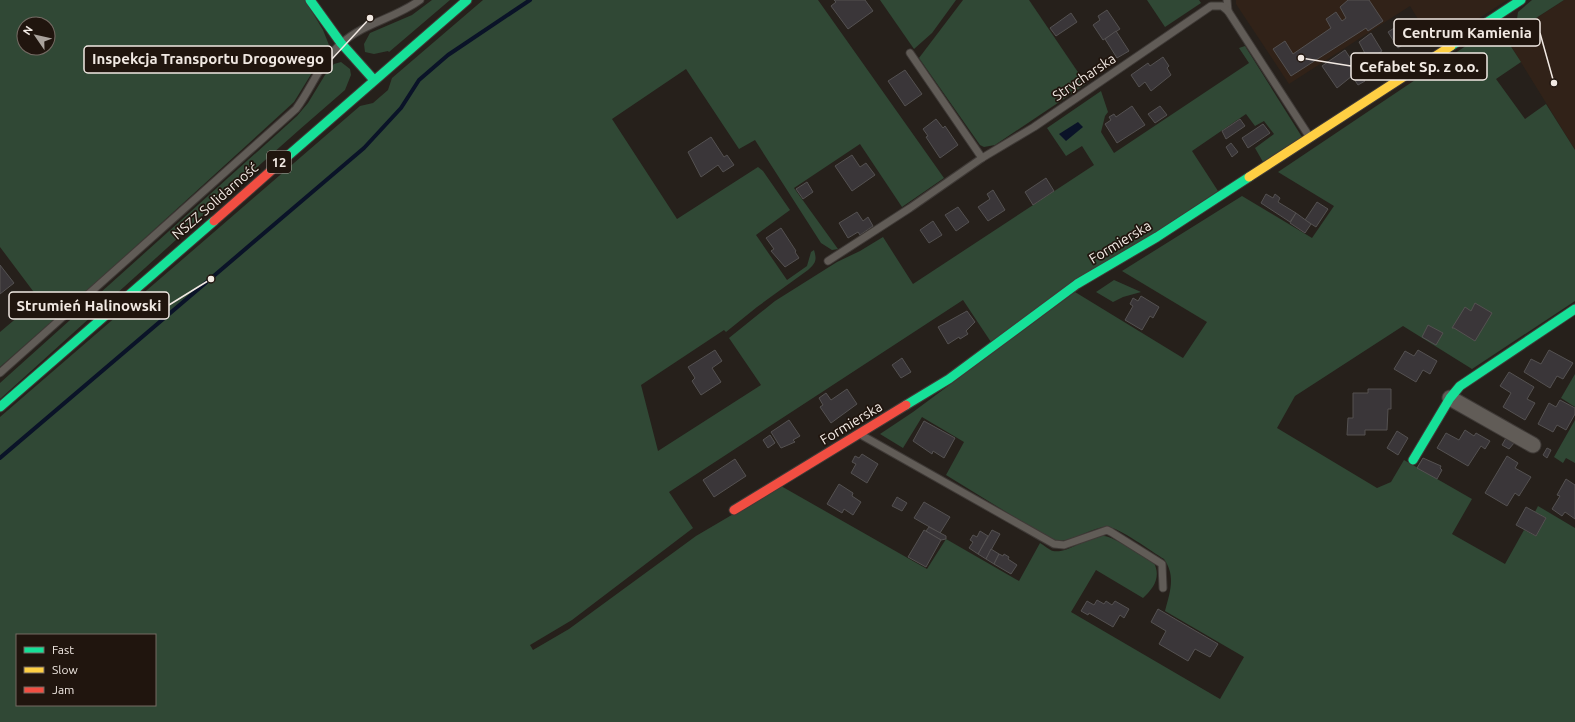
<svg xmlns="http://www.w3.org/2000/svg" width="1575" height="722" font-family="Ubuntu,sans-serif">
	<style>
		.built { fill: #312218 }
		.green { fill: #304835; fill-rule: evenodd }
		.water { fill: #0a1328 }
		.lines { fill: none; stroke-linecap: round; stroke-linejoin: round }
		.stream { stroke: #0a1328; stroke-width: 4 }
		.building { fill: #3a3639; stroke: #545151 }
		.lane-casing { stroke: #3f3a37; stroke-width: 9 }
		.street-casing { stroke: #3f3a37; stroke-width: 17 }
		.fast-casing { stroke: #3f3a37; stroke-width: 11 }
		.slow-casing { stroke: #3f3a37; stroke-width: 11 }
		.jam-casing { stroke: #3f3a37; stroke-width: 11 }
		.lane { stroke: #615c57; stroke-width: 7 }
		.street { stroke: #615c57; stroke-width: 15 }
		.fast { stroke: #16e098; stroke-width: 9 }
		.slow { stroke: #ffcf43; stroke-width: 9 }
		.jam { stroke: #f24e42; stroke-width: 9 }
		.labels { text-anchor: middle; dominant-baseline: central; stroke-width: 3.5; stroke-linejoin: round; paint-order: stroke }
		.shield { fill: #20150e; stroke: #b2a9a3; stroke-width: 1 }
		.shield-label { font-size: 13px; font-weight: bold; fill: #f1e9e3 }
		.street-label { font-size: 14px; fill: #f1e9e3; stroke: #20150e }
		.leader { fill: none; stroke: #f1e9e3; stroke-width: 1.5 }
		.callout-dot { fill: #f1e9e3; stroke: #20150e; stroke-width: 1.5 }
		.callout { fill: #20150e; stroke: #f1e9e3; stroke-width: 1.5 }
		.callout-label { font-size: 15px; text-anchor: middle; font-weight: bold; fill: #f1e9e3 }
	</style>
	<rect width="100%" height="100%" fill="#26201b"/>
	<g class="built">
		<polygon points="1236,0 1507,0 1435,47 1410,6 1289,84 1236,4"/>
		<polygon points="1564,0 1575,0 1575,150 1506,38"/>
	</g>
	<g class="green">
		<path d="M0 0H305L323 30 329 45 294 102 101 278 0 367V332L39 299 0 247ZM24 24H48V48H24Z"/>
		<polygon points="432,0 450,0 389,52 388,51 374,54 365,52 364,44 370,33 412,15"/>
		<path d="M483 0H818L944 178 902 207 860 144 794 188 838 249 832 250 821 243 755 140 739 149 686 69 612 119 677 219 758 167 763 171 790 210 756 235 787 280 807 266 811 252 814 250C817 260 816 263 808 270L757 307 726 332 724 330 641 385 658 451 761 385 729 338 775 301 837 262 860 251 883 237 913 284 1094 165 1082 146 1066 156 1047 128 1101 91 1108 112 1105 116 1101 132 1114 153 1249 63 1239 48 1245 46 1302 137 1263 162 1255 148 1274 134 1264 121 1255 126 1246 114 1192 151 1218 191 991 342 963 300 669 492 693 528 572 620 530 645 533 650 569 629 696 536 781 486 927 569 946 539 1019 581 1040 543C1044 545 1049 550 1053 551 1068 554 1089 535 1104 536 1113 536 1144 557 1154 563 1161 577 1154 588 1143 598L1096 570 1071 612 1220 699 1244 657 1165 611C1170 592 1176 576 1164 559 1152 552 1119 527 1107 527 1088 527 1069 547 1050 539L946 475 964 442 922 417 903 448 880 434 913 412 1075 292 1183 358 1207 322 1122 271 1242 196 1312 238 1334 206 1278 172 1497 25 1521 62 1496 79 1525 119 1546 104 1575 150V301L1472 369 1403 326 1295 396 1277 428 1377 488 1391 482 1404 460 1472 499 1452 534 1505 564 1524 530 1536 536 1546 518 1535 512 1538 506 1575 528V722H0V417L360 106 373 103 388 90 392 78ZM17 635H155V705H17Z"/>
		<polygon points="880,0 956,0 932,33 914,49"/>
		<polygon points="963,0 1029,0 1086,84 995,145 984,147 980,145 919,58"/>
		<polygon points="1147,0 1199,0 1201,3 1165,27"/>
		<polygon points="1532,0 1564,0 1522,27 1517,19 1518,12"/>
		<path d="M341 62 350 69 351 75 345 90C228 191 115 296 0 399V383L297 116 308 103 325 75 334 64Z"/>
		<polygon points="1114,280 1141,292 1123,297 1113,302 1096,292"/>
		<polygon points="1575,374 1575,407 1561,398"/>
		<polygon points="1575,420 1575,463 1566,458 1563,463 1554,457"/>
	</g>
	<polygon class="water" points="1078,122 1083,127 1066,141 1059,134"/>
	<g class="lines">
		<polyline class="stream" points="0,458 364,148 401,108 419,80 448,55 530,0"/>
	</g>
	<g class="building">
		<polygon points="834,0 865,0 873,11 848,29 831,6 836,2"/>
		<polygon points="1348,0 1369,0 1383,21 1368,31 1366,28 1291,76 1273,49 1285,41 1293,54 1331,28 1326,19 1336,12 1342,21 1346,18 1340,7"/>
		<polygon points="1107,10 1120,29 1103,40 1093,25 1100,20 1098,16"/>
		<polygon points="1071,13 1077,22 1056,36 1050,28"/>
		<polygon points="1405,21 1416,36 1398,48 1388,32"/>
		<polygon points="1116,31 1129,51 1117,58 1105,39"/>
		<polygon points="1371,33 1382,51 1369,59 1369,61 1359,42"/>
		<polygon points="1345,50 1365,81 1358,85 1352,76 1337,88 1322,66"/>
		<polygon points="1163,57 1169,66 1167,68 1171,75 1151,91 1145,82 1139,87 1131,75 1148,63 1150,66"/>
		<polygon points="905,70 922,94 905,106 888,81"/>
		<polygon points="1132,106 1145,125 1117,143 1105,124 1111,120 1109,117 1114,114 1116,117"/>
		<polygon points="1160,106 1167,115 1155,123 1148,114"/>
		<polygon points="936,119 943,128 945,126 958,145 940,158 926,137 928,136 923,129"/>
		<polygon points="1240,119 1245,126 1226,139 1222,131"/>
		<polygon points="1263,124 1270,133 1248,148 1242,138"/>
		<polygon points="711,137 724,157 727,155 734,165 723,172 718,165 701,177 688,152"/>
		<polygon points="1231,143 1238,152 1232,157 1226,147"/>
		<polygon points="852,155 860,167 866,163 875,175 852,191 835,166"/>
		<polygon points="1046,178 1054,191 1033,205 1025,192"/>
		<polygon points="807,182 813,192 803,199 796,189"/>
		<polygon points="993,190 1005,210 988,221 978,207 990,199 987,194"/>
		<polygon points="1266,194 1273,198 1275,194 1280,198 1278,202 1296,213 1290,222 1261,203"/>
		<polygon points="1317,202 1328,209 1316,227 1305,220"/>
		<polygon points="958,207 969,222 956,231 945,215"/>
		<polygon points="857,212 863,221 868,217 873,226 860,235 858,232 848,238 839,223"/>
		<polygon points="1296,213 1311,224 1305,233 1290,223"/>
		<polygon points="933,221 942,235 929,243 920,230"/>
		<polygon points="781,228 796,251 795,252 799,258 785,267 771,251 774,249 766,238"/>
		<polygon points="0,265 14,283 0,294"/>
		<polygon points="1141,296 1159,307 1153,318 1150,316 1142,330 1125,320 1133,306 1130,304 1133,298 1138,301"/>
		<polygon points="1475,303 1492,313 1475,341 1454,328 1452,328 1465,307 1471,311"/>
		<polygon points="967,311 975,322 966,331 968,334 960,339 959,337 948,344 938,327"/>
		<polygon points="1428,325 1443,333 1436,345 1422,337"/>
		<polygon points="715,350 722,361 712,368 721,382 701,395 692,381 695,378 688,367"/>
		<polygon points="1418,350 1437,361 1430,374 1423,370 1416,382 1394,369 1405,351 1414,356"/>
		<polygon points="1549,350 1573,363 1563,379 1557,376 1550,388 1524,372 1531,359 1541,364"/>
		<polygon points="902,358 911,372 901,378 892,365"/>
		<polygon points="1509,372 1534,387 1527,399 1535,403 1525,420 1503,407 1511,393 1500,386"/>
		<polygon points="847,389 857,404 831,423 820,407 823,405 819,398 826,393 831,400"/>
		<polygon points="1368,389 1391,389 1391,409 1388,409 1387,430 1365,430 1365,435 1347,435 1348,418 1353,418 1353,393 1368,393"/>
		<polygon points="1560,400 1575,408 1575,414 1566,430 1557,425 1553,432 1538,424 1549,403 1556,407"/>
		<polygon points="789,420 800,436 793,440 795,442 781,448 771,432"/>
		<polygon points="924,421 955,438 944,458 933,451 932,454 913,441"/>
		<polygon points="1465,430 1474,436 1476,433 1490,441 1485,449 1481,446 1468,466 1437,448 1446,433 1459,440"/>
		<polygon points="1397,431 1408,438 1398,455 1387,448"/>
		<polygon points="770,435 775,443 768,448 763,440"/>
		<polygon points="1506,438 1514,443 1509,449 1502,445"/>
		<polygon points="1547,448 1551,450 1547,458 1543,455"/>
		<polygon points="862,454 878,464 867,483 851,473 856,464 852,462 855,456 859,458"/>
		<polygon points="1507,456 1518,463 1515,468 1531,477 1519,496 1515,493 1507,506 1485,493"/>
		<polygon points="1423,458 1441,466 1440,468 1442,470 1437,479 1417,468"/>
		<polygon points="735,459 746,476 714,497 703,480"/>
		<polygon points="1566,479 1575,485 1575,519 1565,512 1562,516 1552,509 1560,496 1557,495"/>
		<polygon points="839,484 853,493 852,496 861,502 853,515 844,509 842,513 827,504"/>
		<polygon points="897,497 907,503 902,511 892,506"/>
		<polygon points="924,502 950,517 940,533 914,518"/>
		<polygon points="1526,507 1546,518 1536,536 1516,525"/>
		<polygon points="929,527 946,536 946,539 941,540 926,531"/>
		<polygon points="924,530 941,540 926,567 908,557"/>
		<polygon points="992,530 1000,534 986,559 978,554"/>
		<polygon points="980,531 988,536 978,554 969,548 973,542 970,540 973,535 977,537"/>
		<polygon points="991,549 999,554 994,564 986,559"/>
		<polygon points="999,554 1003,556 1004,554 1009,557 1008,559 1017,565 1011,574 994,564"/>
		<polygon points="1097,600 1104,604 1106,601 1112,605 1115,601 1129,609 1124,618 1120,615 1113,627 1089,613 1088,615 1081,611 1087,601 1094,605"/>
		<polygon points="1158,609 1218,644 1210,657 1195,649 1188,661 1159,644 1166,631 1151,622"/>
	</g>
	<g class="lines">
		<defs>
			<g id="lane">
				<polyline points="1227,0 1228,11"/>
				<polyline points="910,53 982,158"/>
				<polyline points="828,261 910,208 982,158 1034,127 1211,6 1222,6 1228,11 1309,136"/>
				<path d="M0 373 296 109C312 88 321 60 342 43 364 23 396 18 420 0"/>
				<polyline points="863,436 1054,544 1064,545 1107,530 1111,532 1162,564 1163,588"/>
			</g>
			<polyline id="street" points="1450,398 1533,445"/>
			<g id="fast">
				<polyline points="310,0 341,43 374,80"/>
				<polyline points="1451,46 1521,0"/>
				<polyline points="282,161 467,0"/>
				<polyline points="906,405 949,379 1077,284 1157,237 1249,177"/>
				<polyline points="0,407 214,221"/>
				<polyline points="1413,460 1450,398 1460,386 1575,309"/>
			</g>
			<polyline id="slow" points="1249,177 1451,46"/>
			<g id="jam">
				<polyline points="214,221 282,161"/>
				<polyline points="734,510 906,405"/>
			</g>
		</defs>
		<use href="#lane" class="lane-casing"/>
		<use href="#street" class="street-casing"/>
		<use href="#fast" class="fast-casing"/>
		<use href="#slow" class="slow-casing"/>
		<use href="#jam" class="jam-casing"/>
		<use href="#lane" class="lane"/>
		<use href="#street" class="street"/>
		<use href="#fast" class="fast"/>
		<use href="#slow" class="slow"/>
		<use href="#jam" class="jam"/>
	</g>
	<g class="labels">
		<rect class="shield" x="267" y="151" width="24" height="22" rx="3"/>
		<g class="shield-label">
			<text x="279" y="162">12</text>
		</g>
		<g class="street-label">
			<text transform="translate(1084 77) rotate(-34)">Strycharska</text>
			<text transform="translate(215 201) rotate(-41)">NSZZ Solidarność</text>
			<text transform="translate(1120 242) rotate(-31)">Formierska</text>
			<text transform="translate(851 423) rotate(-31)">Formierska</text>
		</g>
	</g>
	<path class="leader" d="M1554 83L1540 33M370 18L332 59M1301 58L1351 66M211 279L169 305"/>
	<g class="callout-dot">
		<circle cx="1554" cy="83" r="4"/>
		<circle cx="370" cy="18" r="4"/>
		<circle cx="1301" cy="58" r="4"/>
		<circle cx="211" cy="279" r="4"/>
	</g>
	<g class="callout">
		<rect x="1394" y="19" width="146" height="27" rx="4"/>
		<rect x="84" y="46" width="248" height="27" rx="4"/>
		<rect x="1351" y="53" width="136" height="27" rx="4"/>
		<rect x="9" y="292" width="160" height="27" rx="4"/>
	</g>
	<g class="callout-label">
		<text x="1467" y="38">Centrum Kamienia</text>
		<text x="208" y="64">Inspekcja Transportu Drogowego</text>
		<text x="1419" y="72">Cefabet Sp. z o.o.</text>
		<text x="89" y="311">Strumień Halinowski</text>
	</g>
	<rect x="16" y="634" width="140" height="72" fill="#20150e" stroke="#746a63"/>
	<rect x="24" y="647" width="20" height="6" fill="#16e098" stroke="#746a63"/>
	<text x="52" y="654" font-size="12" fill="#f1e9e3">Fast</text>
	<rect x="24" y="667" width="20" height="6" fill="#ffcf43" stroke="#746a63"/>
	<text x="52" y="674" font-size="12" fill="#f1e9e3">Slow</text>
	<rect x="24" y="687" width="20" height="6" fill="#f24e42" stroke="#746a63"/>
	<text x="52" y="694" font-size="12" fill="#f1e9e3">Jam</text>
	<g transform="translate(36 36) rotate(304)"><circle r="19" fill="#20150e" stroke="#746a63"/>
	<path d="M0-3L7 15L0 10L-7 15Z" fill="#aaa39d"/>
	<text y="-6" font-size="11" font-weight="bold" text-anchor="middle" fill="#f1e9e3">N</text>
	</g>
</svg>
